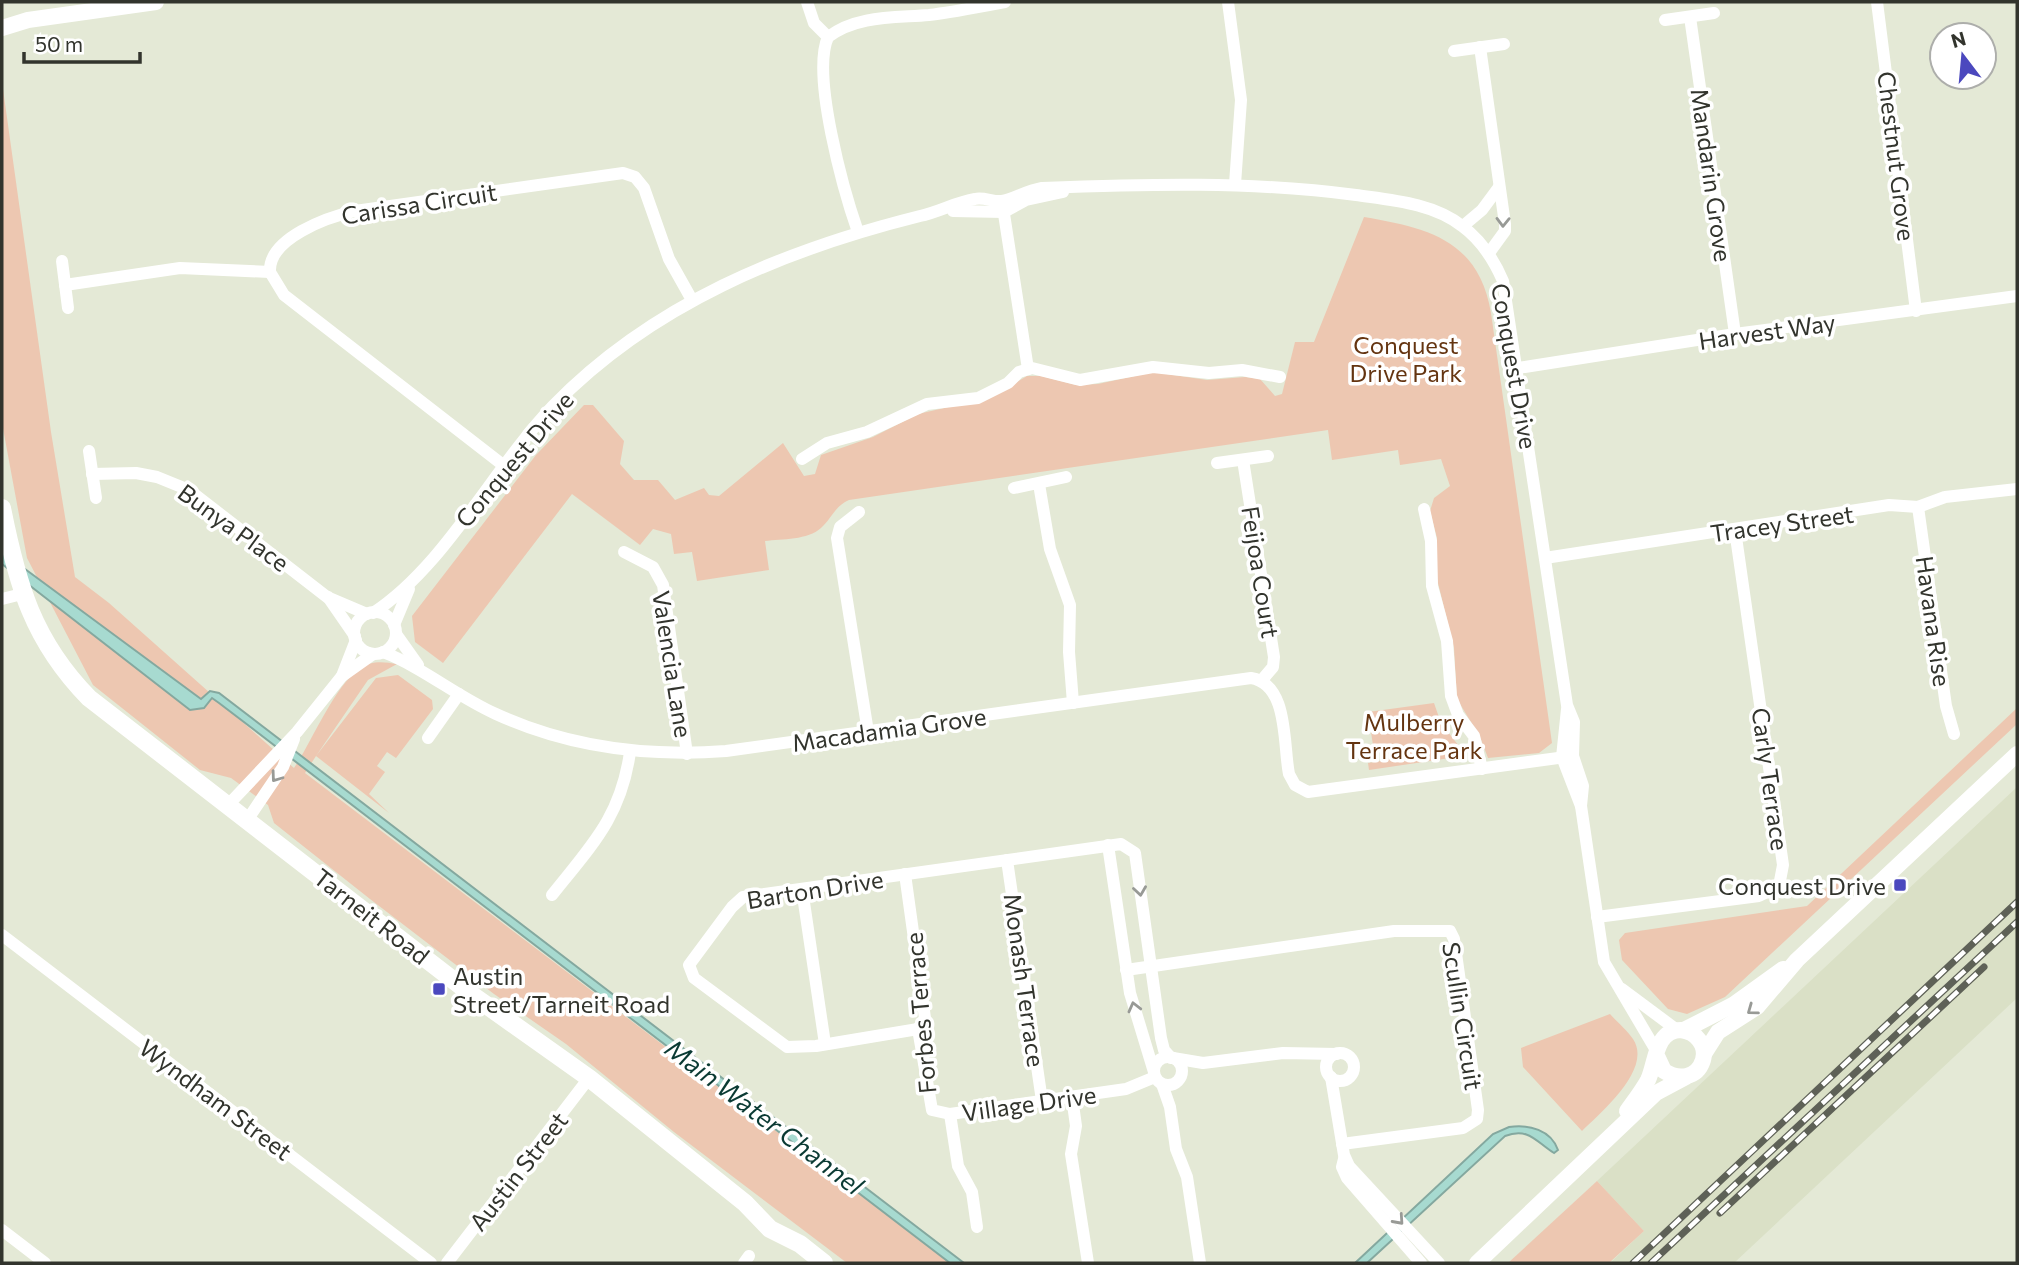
<svg xmlns="http://www.w3.org/2000/svg" width="2019" height="1265" font-family="Commissioner,sans-serif">
	<style>
		.built { fill: #dae0c6 }
		.green { fill: #edc7b1 }
		.water { fill: #a7dad0; stroke: #84a89f; stroke-width: 2 }
		.lines { fill: none; stroke-linecap: round; stroke-linejoin: round }
		.minor { stroke: #fff; stroke-width: 12 }
		.tertiary { stroke: #fff; stroke-width: 16 }
		.secondary { stroke: #fff; stroke-width: 18 }
		.rail-casing { stroke: #5e6157; stroke-width: 7 }
		.rail { stroke: #fff; stroke-width: 4.5; stroke-dasharray: 13; stroke-linecap: butt }
		.oneway { stroke: #989a96 }
		.poi-dot { fill: #4b48be; stroke: #fff; stroke-width: 2.5 }
		.labels { text-anchor: middle; dominant-baseline: central; stroke-width: 7; stroke-linejoin: round; paint-order: stroke }
		.street-label { font-size: 24px; fill: #32342d; stroke: #fff }
		.park-label { font-size: 24px; fill: #643410; stroke: #fff }
		.poi-label { font-size: 24px; fill: #32342d; stroke: #fff; text-anchor: end }
		.water-label { font-size: 26px; font-style: italic; fill: #0a3a33; stroke: #fff }
	</style>
	<rect width="100%" height="100%" fill="#e4e9d6"/>
	<polygon class="built" points="2017,787 2017,998 1734,1263 1610,1263 1644,1231 1597,1181"/>
	<g class="green">
		<path d="M2 82 51 432 75 577 109 603 294 768C313 740 333 688 360 668 372 660 385 662 397 664L368 680 316 756 376 678 398 675 432 700 433 709 396 758 387 752 377 766 385 772 369 794 389 813 316 756 305 773 950 1263H847L674 1132 566 1044 494 994 370 899 274 823 268 805 231 778 200 770 93 685 27 558 2 423Z"/>
		<path d="M1364 217C1428 228 1479 240 1491 313L1552 743 1539 753 1488 758 1480 737 1457 699 1454 648 1437 579V538L1430 511 1434 498 1450 486 1441 459 1400 465 1398 450 1332 460 1328 430 849 500C835 506 832 518 821 528 808 540 782 539 765 541L769 570 697 581 692 552 674 554 671 534 653 529 640 545 572 494 443 663 415 642 412 616 536 455 584 405H593L624 441 620 464 634 480H658L675 500 704 488 709 495 719 496 783 443 804 476 815 474 821 455 873 437 918 414 992 397 1027 376H1041L1076 385 1098 384 1153 372 1207 380 1245 377 1260 379 1275 396 1282 394 1295 342H1314Z"/>
		<polygon points="1434,703 1441,723 1462,750 1457,757 1369,770 1368,763 1386,760 1385,751 1374,752 1368,712"/>
		<polygon points="2017,708 2017,724 1725,997 1687,1014 1668,1009 1622,960 1619,940 1625,933 1807,906"/>
		<path d="M1610 1014C1617 1022 1627 1030 1633 1039 1653 1069 1601 1112 1582 1131L1523 1067 1521 1048Z"/>
		<polygon points="1597,1181 1644,1231 1609,1263 1508,1263"/>
	</g>
	<g class="water">
		<polygon points="2,552 201,699 210,691 219,693 964,1263 950,1263 219,703 212,698 204,708 190,710 2,564"/>
		<path d="M1509 1127C1529 1124 1551 1130 1558 1150L1554 1153C1536 1142 1529 1127 1505 1136L1367 1263H1355L1493 1134Z"/>
	</g>
	<g class="lines">
		<g class="minor">
			<polyline points="807,2 814,23 828,37"/>
			<polyline points="1228,2 1241,100 1235,184"/>
			<polyline points="1877,2 1916,311"/>
			<polyline points="1690,17 1735,334"/>
			<polyline points="1665,20 1714,13"/>
			<polyline points="1480,47 1505,224 1505,231 1489,253"/>
			<polyline points="1454,51 1504,44"/>
			<polyline points="1002,201 1028,369"/>
			<polyline points="953,211 1004,212 1026,200 1063,192"/>
			<polyline points="1463,226 1482,210 1499,187"/>
			<path d="M858 232C844 192 811 75 828 37 857 15 895 18 929 15 954 12 979 7 1005 2"/>
			<polyline points="62,261 68,308"/>
			<polyline points="65,285 180,268 270,272"/>
			<polyline points="1518,368 1735,334 2017,296"/>
			<polyline points="89,451 96,498"/>
			<polyline points="802,459 827,443 867,432 927,404 978,398 1008,383 1019,372 1032,368 1080,380 1153,367 1209,373 1242,370 1280,377"/>
			<polyline points="1243,460 1274,657 1273,667 1262,680"/>
			<polyline points="1217,463 1268,456"/>
			<path d="M503 465 284 295 270 272C268 238 328 217 355 211L623 173 635 177 644 188 669 259 692 300"/>
			<polyline points="92,474 136,473 157,477 189,490 327,597 367,614"/>
			<polyline points="1039,484 1050,549 1070,605 1069,652 1073,703"/>
			<polyline points="1014,488 1066,477"/>
			<polyline points="1918,507 1946,706 1954,734"/>
			<polyline points="1424,509 1431,541 1432,586 1447,641 1451,696 1458,715 1474,736 1482,769"/>
			<polyline points="859,512 840,527 837,538 868,732"/>
			<polyline points="624,552 653,567 663,585 687,754"/>
			<polyline points="1545,558 1889,505 1918,507 1945,497 2017,489"/>
			<polyline points="328,597 355,636"/>
			<polyline points="2,599 22,594"/>
			<circle cx="375" cy="633" r="21"/>
			<path d="M373 613C445 566 492 470 553 406 652 304 784 250 920 216 939 212 956 202 975 199 984 197 993 202 1002 201 1013 199 1026 191 1042 188 1147 184 1251 181 1356 195 1391 200 1433 203 1462 226 1481 240 1494 260 1503 281L1567 705 1574 722 1573 756 1583 786 1581 806"/>
			<polyline points="394,625 409,589"/>
			<polyline points="396,634 418,665"/>
			<path d="M383 652C424 668 456 696 496 714 570 748 646 757 726 751L1251 678C1289 684 1283 745 1289 774L1295 785 1308 792 1573 756"/>
			<polyline points="342,676 373,654"/>
			<polyline points="1567,709 1562,757 1581,806 1604,962 1657,1052"/>
			<polyline points="428,738 459,694"/>
			<polyline points="229,804 297,732 342,676 356,640"/>
			<polyline points="248,819 283,767 294,739"/>
			<polyline points="1108,845 1130,993 1154,1072"/>
			<polyline points="1007,860 1042,1101"/>
			<polyline points="905,874 925,1018 918,1029 932,1110 950,1114 1126,1089 1155,1077"/>
			<polyline points="802,889 825,1044"/>
			<path d="M552 895C591 846 621 817 630 752"/>
			<polyline points="1597,917 1759,896 1779,886 1783,865 1735,530"/>
			<polyline points="2,935 431,1263"/>
			<polyline points="1126,970 1394,931 1450,931 1454,939 1478,1110 1477,1119 1463,1128 1342,1144"/>
			<polyline points="1622,989 1677,1030"/>
			<polyline points="918,1029 816,1046 787,1047 694,978 689,965 732,907 743,897 1121,844 1135,853 1161,1038 1164,1050 1171,1058"/>
			<circle cx="1340" cy="1067" r="14"/>
			<circle cx="1168" cy="1071" r="14"/>
			<polyline points="1173,1058 1203,1063 1283,1053 1337,1054"/>
			<polyline points="1331,1077 1344,1155 1349,1166 1439,1263"/>
			<polyline points="1162,1084 1170,1107 1176,1149 1187,1177 1200,1263"/>
			<polyline points="1072,1097 1076,1126 1071,1154 1088,1263"/>
			<polyline points="950,1114 958,1166 972,1192 977,1227"/>
			<polyline points="1344,1159 1342,1167 1347,1178 1421,1263"/>
			<polyline points="2,1230 45,1263"/>
			<polyline points="447,1263 589,1078"/>
			<polyline points="744,1263 749,1256"/>
		</g>
		<g class="tertiary">
			<polyline points="2,28 28,20 156,2"/>
			<polyline points="1684,1030 1733,1005 1783,969"/>
			<polyline points="1704,1054 1718,1032 1757,1007 1797,960 2017,754"/>
			<path d="M1627 1111C1634 1101 1642 1091 1648 1080 1656 1063 1655 1030 1681 1030 1688 1031 1695 1034 1699 1040 1703 1045 1705 1053 1703 1060 1697 1079 1678 1080 1664 1071L1657 1056"/>
			<polyline points="1477,1263 1656,1093 1686,1077"/>
		</g>
		<path class="secondary" d="M2 508C17 584 33 641 89 698L475 997 589 1078 745 1203 770 1229 800 1244 824 1263"/>
		<defs>
			<g id="rail">
				<polyline points="1720,1213 1984,967"/>
				<polyline points="1633,1263 2017,902"/>
				<polyline points="1651,1263 2017,922"/>
			</g>
		</defs>
		<use href="#rail" class="rail-casing"/>
		<use href="#rail" class="rail"/>
	</g>
	<defs><path id="oneway-chevron" d="M-2-3.5L2.5 0L-2 3.5" fill="none" stroke-width="1.6" stroke-linecap="round" stroke-linejoin="round" transform="scale(1.75)"/></defs>
	<g class="oneway">
		<use href="#oneway-chevron" transform="translate(1503 222) rotate(91)"/>
		<use href="#oneway-chevron" transform="translate(276 777) rotate(126)"/>
		<use href="#oneway-chevron" transform="translate(1140 891) rotate(82)"/>
		<use href="#oneway-chevron" transform="translate(1134 1007) rotate(-104)"/>
		<use href="#oneway-chevron" transform="translate(1752 1010) rotate(144)"/>
		<use href="#oneway-chevron" transform="translate(1399 1220) rotate(48)"/>
	</g>
	<g class="poi-dot">
		<rect x="1893" y="878" width="14" height="14" rx="3.5"/>
		<rect x="432" y="982" width="14" height="14" rx="3.5"/>
	</g>
	<g class="labels">
		<g class="street-label">
			<text transform="translate(1897 156) rotate(83)">Chestnut Grove</text>
			<text transform="translate(1712 175) rotate(82)">Mandarin Grove</text>
			<text transform="translate(419 203) rotate(-9)">Carissa Circuit</text>
			<text transform="translate(1767 331) rotate(-8)">Harvest Way</text>
			<text transform="translate(1515 366) rotate(80)">Conquest Drive</text>
			<text transform="translate(514 459) rotate(-50)">Conquest Drive</text>
			<text transform="translate(1782 523) rotate(-8)">Tracey Street</text>
			<text transform="translate(234 527) rotate(36)">Bunya Place</text>
			<text transform="translate(1261 572) rotate(81)">Feijoa Court</text>
			<text transform="translate(1934 621) rotate(82)">Havana Rise</text>
			<text transform="translate(673 664) rotate(81)">Valencia Lane</text>
			<text transform="translate(889 729) rotate(-8)">Macadamia Grove</text>
			<text transform="translate(1771 779) rotate(82)">Carly Terrace</text>
			<text transform="translate(815 889) rotate(-9)">Barton Drive</text>
			<text transform="translate(372 916) rotate(38)">Tarneit Road</text>
			<text transform="translate(1025 980) rotate(82)">Monash Terrace</text>
			<text transform="translate(920 1013) rotate(-95)">Forbes Terrace</text>
			<text transform="translate(1463 1016) rotate(81)">Scullin Circuit</text>
			<text transform="translate(216 1099) rotate(37)">Wyndham Street</text>
			<text transform="translate(1029 1103) rotate(-8)">Village Drive</text>
			<text transform="translate(518 1171) rotate(-52)">Austin Street</text>
		</g>
		<g class="park-label">
			<text x="1406" y="344">Conquest<tspan x="1406" dy="28">Drive Park</tspan></text>
			<text x="1414" y="721">Mulberry<tspan x="1414" dy="28">Terrace Park</tspan></text>
		</g>
		<g class="poi-label">
			<text x="1886" y="885">Conquest Drive</text>
			<text x="453" y="975" text-anchor="start">Austin<tspan x="453" dy="28">Street/Tarneit Road</tspan></text>
		</g>
		<g class="water-label">
			<text transform="translate(765 1116) rotate(37)">Main Water Channel</text>
		</g>
	</g>
	<rect width="2019" height="1265" fill="none" stroke="#32342d" stroke-width="7"/>
	<g transform="translate(1963 56) rotate(344)"><circle r="33" fill="#ffffff" stroke="#adaeab" stroke-width="2"/>
	<path d="M0-5L12 26L0 18L-12 26Z" fill="#4b48be"/>
	<text y="-10" font-size="19" font-weight="bold" text-anchor="middle" fill="#32342d">N</text>
	</g>
	<path d="M24 52v10h116v-10" fill="none" stroke="#32342d" stroke-width="3.5"/>
	<text x="35" y="52" font-size="21" fill="#32342d" stroke="#ffffff" stroke-width="5" paint-order="stroke">50 m</text>
</svg>
